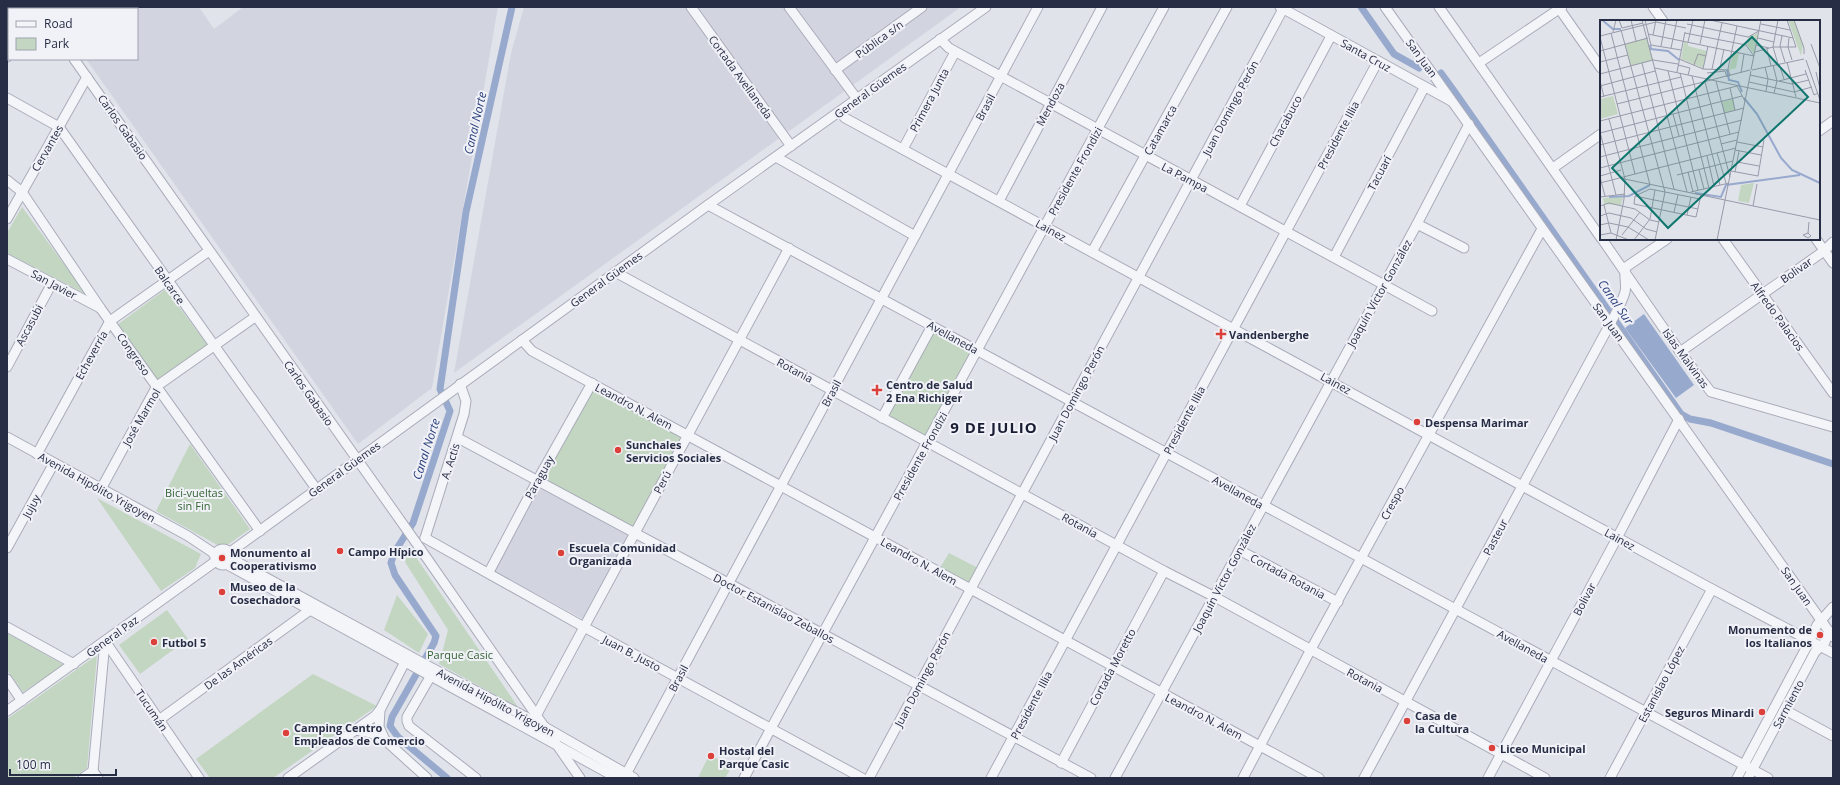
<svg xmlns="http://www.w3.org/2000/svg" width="1840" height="785" font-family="'Open Sans',sans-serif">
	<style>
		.built { fill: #d2d5e0 }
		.green { fill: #c3d6c1 }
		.water { fill: #98a9ce }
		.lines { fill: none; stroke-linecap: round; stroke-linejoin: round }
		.canal { stroke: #98a9ce; stroke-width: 7 }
		.minor-casing { stroke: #a9acb9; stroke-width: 11 }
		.minor { stroke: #f4f5f9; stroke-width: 9 }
		.poi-dot { fill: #dc403a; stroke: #f1f2f8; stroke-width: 1.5 }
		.labels { text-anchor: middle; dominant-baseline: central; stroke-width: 4; stroke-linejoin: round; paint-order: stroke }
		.street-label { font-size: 11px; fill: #272d45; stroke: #f1f2f8 }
		.poi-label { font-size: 11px; font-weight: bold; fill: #272d45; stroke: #f1f2f8; text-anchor: start }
		.park-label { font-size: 11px; fill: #336233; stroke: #f1f2f8 }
		.water-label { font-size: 12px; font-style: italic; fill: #2d427d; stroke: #f1f2f8 }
		.district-label { font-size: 15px; font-weight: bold; letter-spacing: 1px; fill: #1a1e35; stroke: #f1f2f8 }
		.inset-river { fill: none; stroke: #98a9ce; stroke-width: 2 }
		.inset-road { fill: none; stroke: #979aa9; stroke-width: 1 }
		.view { fill: #0f766e; fill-opacity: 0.15; stroke: #0f766e; stroke-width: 2 }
		.inset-edge { fill: none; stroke: #272d45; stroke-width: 2 }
	</style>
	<rect width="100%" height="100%" fill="#e1e3eb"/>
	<g class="built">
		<polygon points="49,7 199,7 214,29 243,7 498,7 432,388 358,444 86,59 137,59 137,9 51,9"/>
		<polygon points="524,7 961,7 454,373 511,53"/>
		<polygon points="538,486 630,536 585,620 493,571"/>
	</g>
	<g class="green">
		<polygon points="22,207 86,294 7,253 7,233"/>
		<polygon points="166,289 208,346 159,382 117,325"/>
		<polygon points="932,326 977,350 927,442 882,418"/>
		<polygon points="592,383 688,435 635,533 537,481"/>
		<polygon points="190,444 250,529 223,548 156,511"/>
		<polygon points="97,498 201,554 195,568 161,591"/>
		<polygon points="409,547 518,707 439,664 448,630 405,562"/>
		<polygon points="949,553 978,568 969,584 940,568"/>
		<polygon points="397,595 428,634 419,653 384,630"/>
		<polygon points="167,610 188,639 140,674 119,645"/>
		<polygon points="7,633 64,665 23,692 7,670"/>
		<polygon points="97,655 87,768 73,778 7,778 7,719"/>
		<polygon points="313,674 377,706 273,778 210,778 196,759"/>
		<polygon points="711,755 729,765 731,768 725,778 698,778 708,757"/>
	</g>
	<polygon class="water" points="1644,314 1694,385 1676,398 1625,328"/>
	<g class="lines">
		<g class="canal">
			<polyline points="1361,7 1394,54 1419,68"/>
			<polyline points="1441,73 1452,88 1681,414 1690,419 1711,423 1833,464"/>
			<polyline points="447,778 398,737 390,726 392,717 434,643 436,636 395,575 391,563 394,553 413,523 450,411 440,389 466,212 512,7"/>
		</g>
		<defs>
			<g id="minor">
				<polyline points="691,7 791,146"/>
				<polyline points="789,7 857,99"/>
				<polyline points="1280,7 1451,101"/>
				<polyline points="1385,7 1833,637"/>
				<polyline points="1439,7 1601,238"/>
				<polyline points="1558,7 1601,68"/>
				<polyline points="1653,7 1663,21"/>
				<polyline points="36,9 38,7"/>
				<polyline points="940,39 949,48 1432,311"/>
				<polyline points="7,57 9,53"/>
				<polyline points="74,59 417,544 580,778"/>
				<polyline points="1479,63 1562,7"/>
				<polyline points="835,70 922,7"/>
				<polyline points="7,98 59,127 317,490"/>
				<polyline points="840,112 845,118 1712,589 1833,653"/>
				<polyline points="1819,131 1833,121"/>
				<polyline points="903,149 955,52"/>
				<polyline points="776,157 915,236"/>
				<polyline points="1553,168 1601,134"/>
				<polyline points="7,180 22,192 101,309 260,531"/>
				<polyline points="999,201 1102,7"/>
				<polyline points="708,205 1768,778"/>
				<polyline points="1240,206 1331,36"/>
				<polyline points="7,219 87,77"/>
				<polyline points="1417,224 1464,248"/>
				<polyline points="1602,239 1680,352 1711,392 1833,427"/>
				<polyline points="1723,239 1833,393"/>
				<polyline points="1816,239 1833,263"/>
				<polyline points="1092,252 1227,7"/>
				<polyline points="1334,257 1424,88"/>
				<polyline points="7,259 100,308"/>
				<polyline points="615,272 1164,571 1213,596 1545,778"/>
				<polyline points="522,340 532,351 1319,778"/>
				<polyline points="1680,352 1824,251 1833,242"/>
				<polyline points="7,367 52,283"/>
				<polyline points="882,418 932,326"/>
				<polyline points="7,437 188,536 212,552 215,556"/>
				<polyline points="458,438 1091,778"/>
				<polyline points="37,454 110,321 209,251"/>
				<polyline points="101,489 157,386 255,317"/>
				<polyline points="425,538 584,627 862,778"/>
				<polyline points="425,538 464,414 466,401 460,384"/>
				<polyline points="7,548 54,463"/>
				<circle cx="223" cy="557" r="8"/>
				<polyline points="1239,550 1338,602"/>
				<polyline points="229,553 708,205 986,7"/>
				<polyline points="230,558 430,667 543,726 634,778"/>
				<polyline points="226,564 617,778"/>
				<polyline points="489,572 537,481 592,383"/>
				<polyline points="7,627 74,664"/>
				<polyline points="105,641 199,778"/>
				<polyline points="433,672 407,717 407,721 409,726 476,778"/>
				<polyline points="7,679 22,701"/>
				<polyline points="380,710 379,727 385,740 427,778"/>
				<polyline points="1785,710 1833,736"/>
				<polyline points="7,711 216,561"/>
				<polyline points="536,716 789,248"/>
				<polyline points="159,720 310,610 312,607"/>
				<polyline points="356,730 371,733 385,740"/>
				<polyline points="1061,763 1164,571"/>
				<polyline points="83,778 93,771"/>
				<polyline points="98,778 93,771 105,641"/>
				<polyline points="288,778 375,716 380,710 407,658"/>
				<polyline points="624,778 1038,7"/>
				<polyline points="744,778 1164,7"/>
				<polyline points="869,778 1283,9"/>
				<polyline points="991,778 1378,61"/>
				<polyline points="1115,778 1417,224 1469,124"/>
				<polyline points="1243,778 1310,651 1542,229"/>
				<path d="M1364 778 1610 324C1615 314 1622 303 1625 292 1627 284 1623 275 1626 267L1667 239"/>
				<polyline points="1488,778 1617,538 1679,419"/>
				<polyline points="1610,778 1712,589"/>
				<polyline points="1737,778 1806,648 1817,625 1833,607"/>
				<polyline points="1748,778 1815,652 1825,642 1829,631"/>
			</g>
		</defs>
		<use href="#minor" class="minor-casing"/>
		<use href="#minor" class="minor"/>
	</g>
	<g class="poi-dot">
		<path d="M1219 328h4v4h4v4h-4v4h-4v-4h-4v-4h4z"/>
		<path d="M875 384h4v4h4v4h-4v4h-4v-4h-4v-4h4z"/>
		<circle cx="1417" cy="422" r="4"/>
		<circle cx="618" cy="450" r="4"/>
		<circle cx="340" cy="551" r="4"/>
		<circle cx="561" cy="553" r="4"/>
		<circle cx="222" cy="558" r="4"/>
		<circle cx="222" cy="592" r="4"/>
		<circle cx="1820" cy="635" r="4"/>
		<circle cx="154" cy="642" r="4"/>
		<circle cx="1762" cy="712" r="4"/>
		<circle cx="1407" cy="721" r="4"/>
		<circle cx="286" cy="733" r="4"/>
		<circle cx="1492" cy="748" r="4"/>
		<circle cx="711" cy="756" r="4"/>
	</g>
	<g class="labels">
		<g class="street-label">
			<text transform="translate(879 39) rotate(-36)">Pública s/n</text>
			<text transform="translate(1366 55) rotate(29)">Santa Cruz</text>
			<text transform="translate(1422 58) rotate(54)">San Juan</text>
			<text transform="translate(741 77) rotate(54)">Cortada Avellaneda</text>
			<text transform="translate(870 90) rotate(-36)">General Güemes</text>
			<text transform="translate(929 100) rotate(-62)">Primera Junta</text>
			<text transform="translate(1050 104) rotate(-62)">Mendoza</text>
			<text transform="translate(985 107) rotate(-62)">Brasil</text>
			<text transform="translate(1230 108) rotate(-62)">Juan Domingo Perón</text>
			<text transform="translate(1285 121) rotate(-62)">Chacabuco</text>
			<text transform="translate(123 127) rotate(55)">Carlos Gabasio</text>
			<text transform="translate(1160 130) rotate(-61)">Catamarca</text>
			<text transform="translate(1338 135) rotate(-62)">Presidente Illia</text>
			<text transform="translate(47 148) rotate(-60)">Cervantes</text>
			<text transform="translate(1075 171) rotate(-61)">Presidente Frondizi</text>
			<text transform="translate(1379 173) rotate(-62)">Tacuarí</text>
			<text transform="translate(1185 177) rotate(28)">La Pampa</text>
			<text transform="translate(1051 230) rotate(29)">Lainez</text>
			<text transform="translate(1796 270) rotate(-35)">Bolivar</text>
			<text transform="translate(606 279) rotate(-36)">General Güemes</text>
			<text transform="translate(54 284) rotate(28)">San Javier</text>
			<text transform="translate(170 285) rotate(55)">Balcarce</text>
			<text transform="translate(1379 293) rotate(-61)">Joaquín Víctor González</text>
			<text transform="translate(1778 316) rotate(54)">Alfredo Palacios</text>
			<text transform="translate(1609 322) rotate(54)">San Juan</text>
			<text transform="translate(29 325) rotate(-62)">Ascasubi</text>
			<text transform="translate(953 337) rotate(29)">Avellaneda</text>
			<text transform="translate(134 354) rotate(55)">Congreso</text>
			<text transform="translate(91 355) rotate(-61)">Echeverría</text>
			<text transform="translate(1686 358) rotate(54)">Islas Malvinas</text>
			<text transform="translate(795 370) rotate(28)">Rotania</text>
			<text transform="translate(1336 383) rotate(29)">Lainez</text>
			<text transform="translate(309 393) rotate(55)">Carlos Gabasio</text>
			<text transform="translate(831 393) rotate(-62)">Brasil</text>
			<text transform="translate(1076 393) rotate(-62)">Juan Domingo Perón</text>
			<text transform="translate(634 406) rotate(28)">Leandro N. Alem</text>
			<text transform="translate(141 417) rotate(-60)">José Marmol</text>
			<text transform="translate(1184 420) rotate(-62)">Presidente Illia</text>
			<text transform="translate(920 456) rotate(-61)">Presidente Frondizi</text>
			<text transform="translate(450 461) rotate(-72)">A. Actis</text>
			<text transform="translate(344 469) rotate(-36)">General Güemes</text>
			<text transform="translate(539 477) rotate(-61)">Paraguay</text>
			<text transform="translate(662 482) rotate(-62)">Perú</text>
			<text transform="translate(97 487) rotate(29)">Avenida Hipólito Yrigoyen</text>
			<text transform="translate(1238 492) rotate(29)">Avellaneda</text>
			<text transform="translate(1392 503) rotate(-61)">Crespo</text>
			<text transform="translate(31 506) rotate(-61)">Jujuy</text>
			<text transform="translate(1080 525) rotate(29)">Rotania</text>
			<text transform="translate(1495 537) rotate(-62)">Pasteur</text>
			<text transform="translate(1620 539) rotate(29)">Lainez</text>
			<text transform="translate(919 561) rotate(29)">Leandro N. Alem</text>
			<text transform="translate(1288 576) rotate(28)">Cortada Rotania</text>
			<text transform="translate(1224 578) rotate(-62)">Joaquín Víctor González</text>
			<text transform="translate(1797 586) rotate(55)">San Juan</text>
			<text transform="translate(1584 599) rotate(-62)">Bolivar</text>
			<text transform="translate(774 608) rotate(28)">Doctor Estanislao Zeballos</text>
			<text transform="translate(112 636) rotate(-36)">General Paz</text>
			<text transform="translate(1523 646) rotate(29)">Avellaneda</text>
			<text transform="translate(632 653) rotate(28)">Juan B. Justo</text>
			<text transform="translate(238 663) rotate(-36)">De las Américas</text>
			<text transform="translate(1112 667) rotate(-62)">Cortada Moretto</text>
			<text transform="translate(678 678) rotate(-62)">Brasil</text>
			<text transform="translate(922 679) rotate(-62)">Juan Domingo Perón</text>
			<text transform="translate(1365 680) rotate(28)">Rotania</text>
			<text transform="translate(1661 684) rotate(-62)">Estanislao López</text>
			<text transform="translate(496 702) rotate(28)">Avenida Hipólito Yrigoyen</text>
			<text transform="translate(1788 704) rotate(-62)">Sarmiento</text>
			<text transform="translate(1031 705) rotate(-62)">Presidente Illia</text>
			<text transform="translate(152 710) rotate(56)">Tucumán</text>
			<text transform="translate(1204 716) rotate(28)">Leandro N. Alem</text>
		</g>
		<g class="poi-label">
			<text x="1229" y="334">Vandenberghe</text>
			<text x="886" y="384">Centro de Salud<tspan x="886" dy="13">2 Ena Richiger</tspan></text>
			<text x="1425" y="422">Despensa Marimar</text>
			<text x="626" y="444">Sunchales<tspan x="626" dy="13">Servicios Sociales</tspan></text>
			<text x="569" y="547">Escuela Comunidad<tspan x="569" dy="13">Organizada</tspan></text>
			<text x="348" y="551">Campo Hípico</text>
			<text x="230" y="552">Monumento al<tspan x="230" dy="13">Cooperativismo</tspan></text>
			<text x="230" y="586">Museo de la<tspan x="230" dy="13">Cosechadora</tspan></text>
			<text x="1812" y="629" text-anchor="end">Monumento de<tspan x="1812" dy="13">los Italianos</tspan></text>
			<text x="162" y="642">Futbol 5</text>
			<text x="1754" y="712" text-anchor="end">Seguros Minardi</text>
			<text x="1415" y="715">Casa de<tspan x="1415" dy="13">la Cultura</tspan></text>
			<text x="294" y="727">Camping Centro<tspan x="294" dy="13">Empleados de Comercio</tspan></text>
			<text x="1500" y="748">Liceo Municipal</text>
			<text x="719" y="750">Hostal del<tspan x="719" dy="13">Parque Casic</tspan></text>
		</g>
		<g class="park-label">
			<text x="194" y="492">Bici-vueltas<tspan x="194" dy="13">sin Fin</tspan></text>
			<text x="460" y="654">Parque Casic</text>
		</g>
		<g class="water-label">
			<text transform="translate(475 123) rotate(-77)">Canal Norte</text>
			<text transform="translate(1616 302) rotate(55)">Canal Sur</text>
			<text transform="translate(426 449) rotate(-72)">Canal Norte</text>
		</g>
		<g class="district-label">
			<text x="994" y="427">9 DE JULIO</text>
		</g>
	</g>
	<g transform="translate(1600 20)">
		<rect width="220" height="220" fill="#e1e3eb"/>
		<path d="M188 0H194L203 25 201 36ZM158 13 154 34 147 25 148 17ZM47 18 53 40 31 46 25 24ZM84 22 88 23V26L107 31 103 48 81 39ZM133 32 139 33 136 48 129 50ZM13 76 18 94 0 99V79ZM133 79 135 90 124 93 122 82ZM154 163 149 183 138 181 141 165ZM23 177 21 185 4 184 3 178Z" fill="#c3d6c1"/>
		<path class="inset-river" d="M2 0 13 9H21M50 25 51 29 68 31 79 40M127 50 129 60 138 62 142 72M144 78 157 94 181 138 192 150 220 163M95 173 121 177 126 165 200 155M9 177 29 176 50 165"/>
		<path class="inset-road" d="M19 0 22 8 43 3M31 0 36 21M42 0 87 172M45 0 51 25 81 30M110 0 193 18M194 0 204 28V34M87 4 148 17 159 11M161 4 190 10M21 10 65 172 55 220M13 12 16 0M11 13 50 165M85 13 146 25 154 36M48 14 154 36M53 15 56 0M0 16 56 2 86 8M182 16 180 26 185 42M0 17 35 154M158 18 174 22M189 18 188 27 192 40M88 22 93 0M100 24 105 0M211 24 220 48M156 25 169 28M61 26 66 0M71 28 77 0M167 29 171 46M0 31 48 18M155 32 173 27H196L187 0M79 39 103 49 128 50M206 40 220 80M0 42 28 35M187 42 196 77M42 43 74 169M178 44 173 27 178 0M179 44 184 59M78 45 90 48 88 55M94 45 98 34 106 36M173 45 177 61 174 73M165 47 168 59 166 71M55 48 220 83M120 48 124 29M103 49 108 26M112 49 122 3M151 50 161 0M152 50 204 39M205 50 214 75 218 73M68 51 98 170M77 52 85 12M216 52 220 69M80 53 109 168M107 53 125 51 127 57M141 53 144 34M0 54 53 40 78 44M150 55 192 64 209 60M92 56 120 165M130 56 128 49 137 6M0 61 4 77M116 61 130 114M179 61 206 54M105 62 130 157M149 62 194 72 212 67M0 66 55 51M137 66 145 81M130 68 135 90M0 77 81 57M17 84 150 50M73 94 79 116M9 99 25 159 24 179 16 220M0 101 137 66M0 112 16 175M0 113 142 76M137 122 163 127M121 124 137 120M0 125 144 88M135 130 161 135M117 133 126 163M107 136 114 166M0 137 142 100M137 142 159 146M0 148 139 112M99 150 104 169M131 151 158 156 164 120M88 152 93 172M135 152 139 131M77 155 133 141M0 156 21 150M0 157 5 176M20 158 220 200M0 163 136 128M91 172 129 163M35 176 34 184 96 197 101 175M35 176 50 169 100 179M35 176 98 189M0 177 25 174M4 185 11 213M0 186 9 183 35 189 50 200 59 202M153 186 157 164M74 192 78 175M87 195 91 177M0 196 9 193 31 198 46 209 57 212M0 205 9 203 28 207 49 220M208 213 203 215 208 218 211 216 208 213 209 202M0 215 11 213 29 220M22 215 40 192M34 220 50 199 55 170M117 220 151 51"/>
		<path class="view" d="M152 17 208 77 68 208 12 148Z"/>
		<rect width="220" height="220" class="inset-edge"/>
	</g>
	<rect width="1840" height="785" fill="none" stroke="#272d45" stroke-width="16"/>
	<rect x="8" y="8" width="130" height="52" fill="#f1f2f8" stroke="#a0a3b0"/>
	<rect x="16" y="21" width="20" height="6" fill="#f4f5f9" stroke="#a0a3b0"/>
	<text x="44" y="28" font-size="12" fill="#272d45">Road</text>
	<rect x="16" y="38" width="20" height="12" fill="#c3d6c1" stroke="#a0a3b0"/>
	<text x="44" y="48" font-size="12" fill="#272d45">Park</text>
	<path d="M10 769v6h106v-6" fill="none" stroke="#272d45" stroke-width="2"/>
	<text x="16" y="769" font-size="12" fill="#272d45" stroke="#f1f2f8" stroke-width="3" paint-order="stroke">100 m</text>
</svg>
